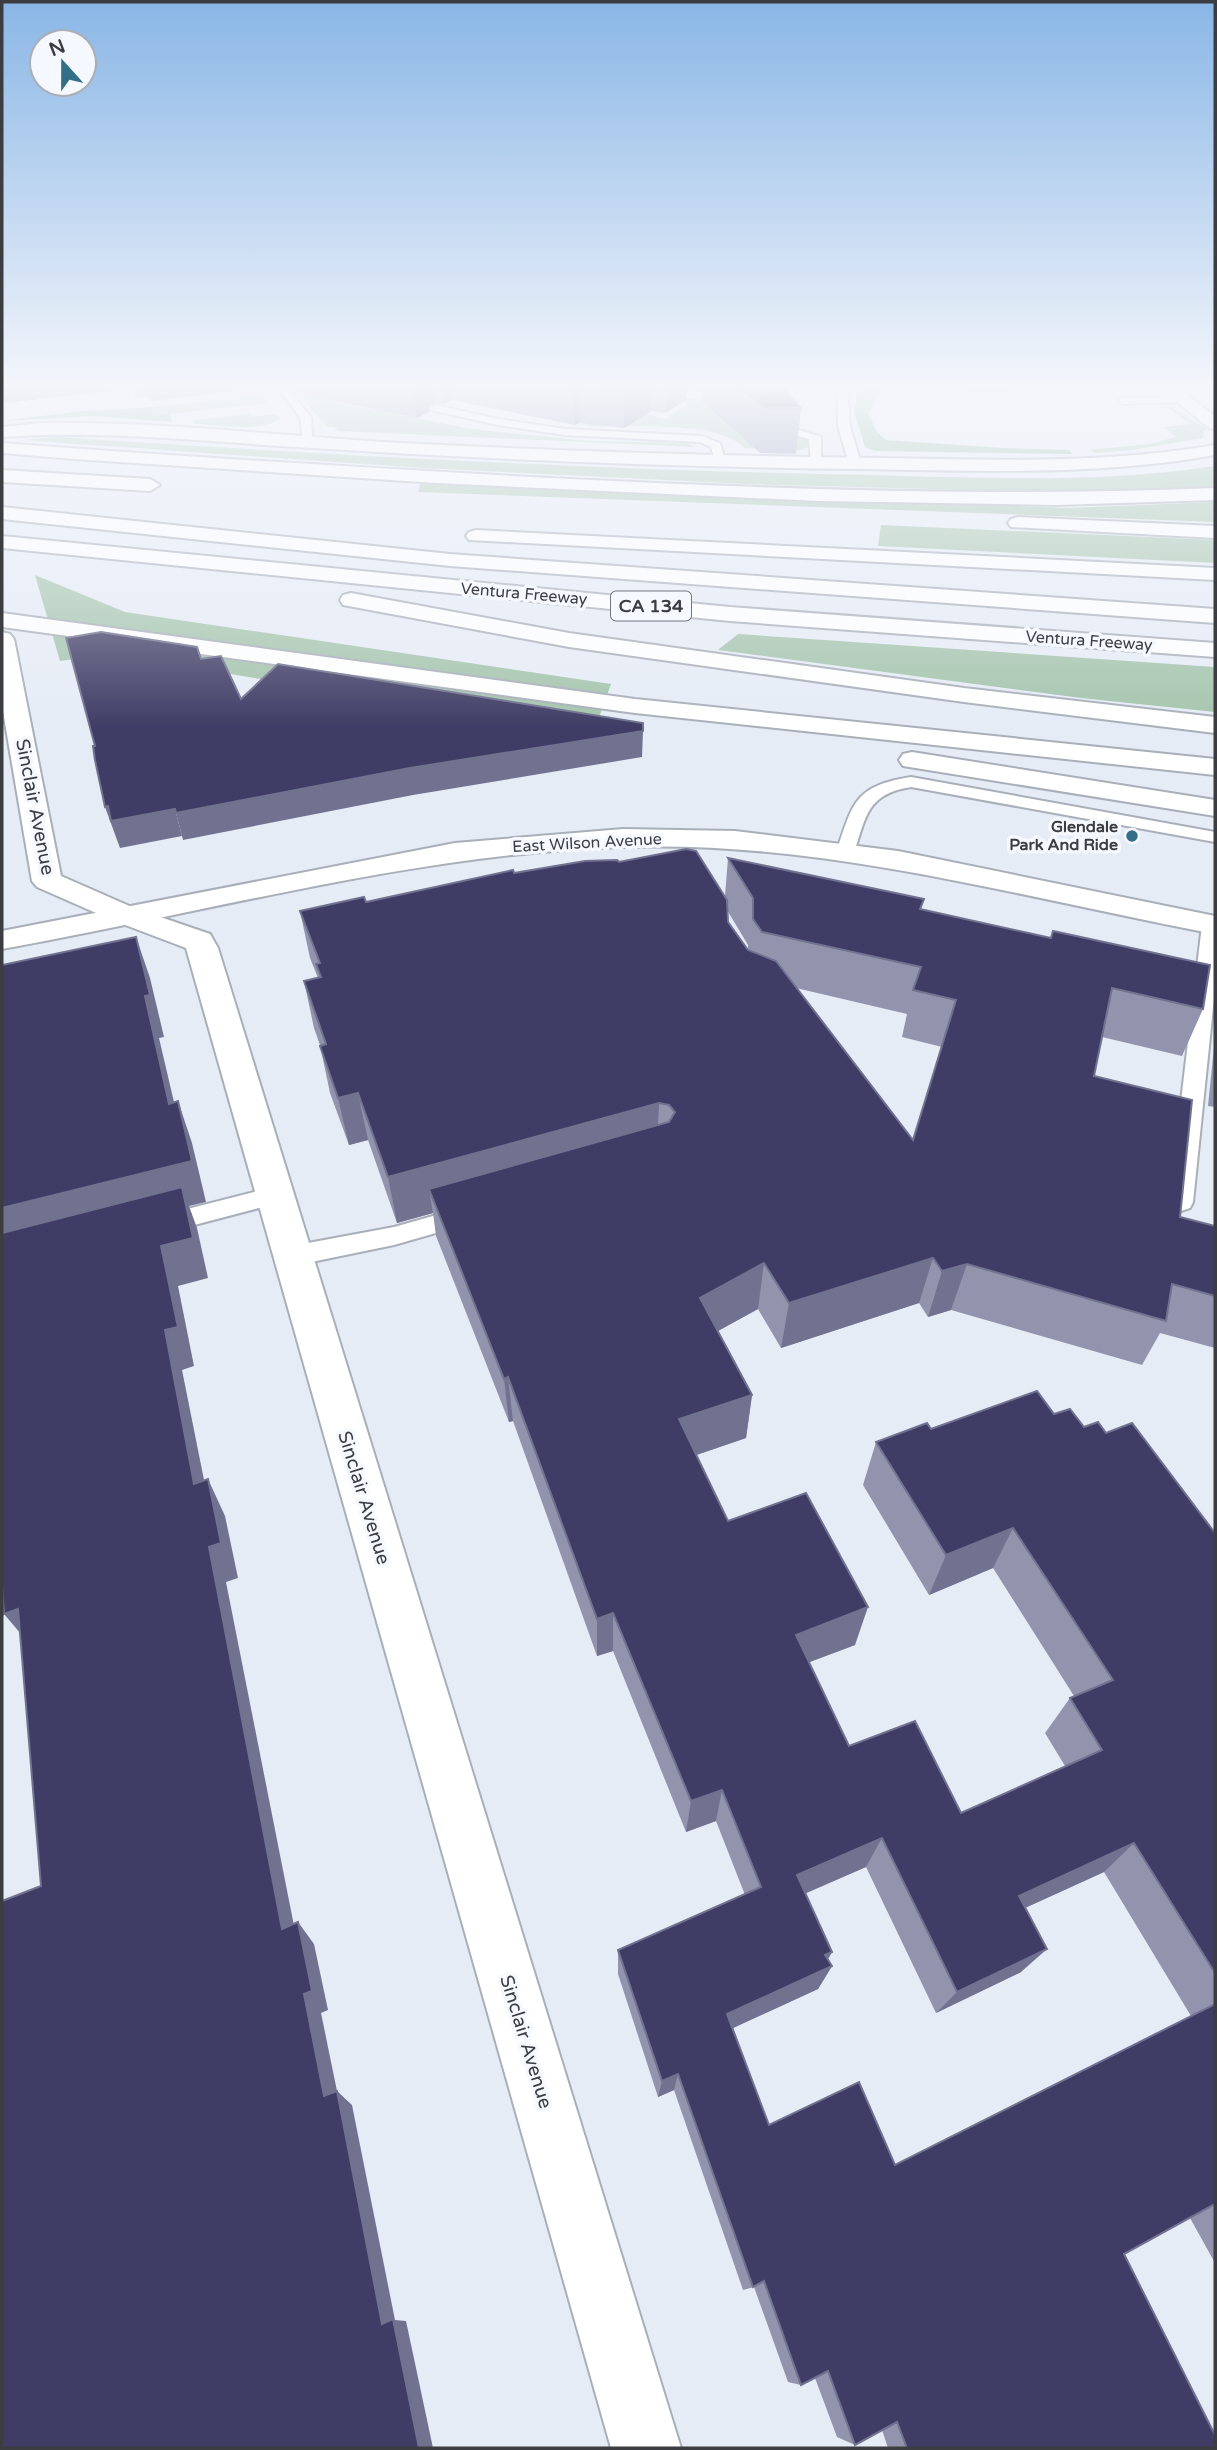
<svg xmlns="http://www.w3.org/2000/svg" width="1217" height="2450" font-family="'Varela Round',sans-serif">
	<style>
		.green { fill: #a5c4ad }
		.forest { fill: #87b493 }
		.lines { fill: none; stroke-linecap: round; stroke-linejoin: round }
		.lane-casing { stroke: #a9afb9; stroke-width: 4 }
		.street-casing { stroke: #a9afb9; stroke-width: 4 }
		.secondary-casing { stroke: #a9afb9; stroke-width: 4 }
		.highway-casing { stroke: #a9afb9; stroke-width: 4 }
		.lane { fill: #fff; fill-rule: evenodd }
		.street { fill: #fff; fill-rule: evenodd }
		.secondary { fill: #fff; fill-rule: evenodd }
		.highway { fill: #fff; fill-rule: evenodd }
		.wall { fill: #9294ae; fill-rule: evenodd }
		.shaded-wall { fill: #717290 }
		.building { fill: #3f3d65; stroke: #717290; stroke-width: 2 }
		.poi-dot { fill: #337087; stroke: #f5f9ff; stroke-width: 2.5 }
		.labels { text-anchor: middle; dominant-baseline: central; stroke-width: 7; stroke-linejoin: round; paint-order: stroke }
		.far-street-label { font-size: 16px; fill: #3b3d41; stroke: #f5f9ff }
		.far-poi-label { font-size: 16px; font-weight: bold; fill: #3b3d41; stroke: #f5f9ff; text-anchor: end }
		.shield { fill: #f5f9ff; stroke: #73757a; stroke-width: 2 }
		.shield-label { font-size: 18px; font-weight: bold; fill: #3b3d41 }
		.street-label { font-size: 19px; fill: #3b3d41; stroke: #f5f9ff }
	</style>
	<rect width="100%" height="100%" fill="#e6ecf6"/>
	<g class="green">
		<polygon points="291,385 319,385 324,400 472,429 588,441 687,443 695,447 339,431 333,427 327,427"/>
		<polygon points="261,395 267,403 153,416 152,407"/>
		<path d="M670 397 715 404 779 435 808 440 811 445 802 450 744 448C724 421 624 427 591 426L578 424C594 423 609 423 626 427L645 414 666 419 689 403 669 399Z"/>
		<polygon points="1166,407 1173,408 1208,430 1204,431 1203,438 1132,450 1095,453 1090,450 1150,444 1176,437 1164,427 1191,424"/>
		<path d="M250 414 252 417 275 414 280 418C266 433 215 425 195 424L194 420Z"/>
		<path d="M59 437C313 454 566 468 820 474 952 476 1085 486 1215 466V487L1047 492 747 484 422 468 22 440Z"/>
		<polygon points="420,484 1069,508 1215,502 1215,522 418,492"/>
		<polygon points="881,525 1215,540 1215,563 878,546"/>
		<polygon points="35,575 125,612 611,684 593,734 109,654 60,661"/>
		<polygon points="738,634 1215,667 1215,712 1081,698 718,650"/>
	</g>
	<g class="forest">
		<polygon points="858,385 883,385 868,413 877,432 886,440 1003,448 1069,450 1072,454 875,451 865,447 854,411"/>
		<path d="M925 385H1028C1005 401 950 390 925 385Z"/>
		<polygon points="152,407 153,416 169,414 173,422 92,416 2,421 82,411"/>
	</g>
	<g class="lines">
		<defs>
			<g id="lane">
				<polygon points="281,385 291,385 289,390 311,417 313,445 303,443 300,417 279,390"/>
				<path d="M631 385C657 383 683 392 710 393 719 393 730 392 737 397 724 406 644 394 631 385Z"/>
				<polygon points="837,385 847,385 850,426 861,464 855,468 849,464 838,426"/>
				<polygon points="1182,397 1186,398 1186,402 1123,404 1118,401 1123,398"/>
				<polygon points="435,405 498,419 565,429 702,436 720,443 725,460 715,462 711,447 700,442 565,435 498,425 431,410 430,408"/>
				<polygon points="781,405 791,413 792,422 799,430 821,437 821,466 811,463 809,439 791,434 780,423 781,415 776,408"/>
				<path d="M911 777 1215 832V842L911 787C867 794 866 816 854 853L845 858 839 857 836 853C853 803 854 786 911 777Z"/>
				<polygon points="1212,919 1215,920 1215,988 1193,1202 1190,1208 1181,1211 1172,1208 1169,1202 1202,925"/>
				<polygon points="274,1187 282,1190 286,1196 282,1202 160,1234 151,1232 148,1225 151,1218 160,1216"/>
				<polygon points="465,1207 474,1210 477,1216 474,1222 394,1245 292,1266 283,1263 279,1256 283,1249 292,1246 394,1227"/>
			</g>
			<g id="street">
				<polygon points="1156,385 1174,385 1215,416 1215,429 1209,428"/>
				<path d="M41 423C155 421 269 435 383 442 550 451 717 456 885 458 996 460 1105 464 1215 445V455C1098 476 980 471 862 469 679 467 495 460 313 448 208 442 106 430 2 437V427Z"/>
				<polygon points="2,632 10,634 14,639 61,876 134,908 210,934 218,948 681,2448 611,2448 186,948 112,920 37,887 32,881 2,705"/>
			</g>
			<path id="secondary" d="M623 829 735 831 898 851 1215 916V934C1019 897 824 840 623 847 416 853 206 913 2 949V931L455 843Z"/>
			<g id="highway">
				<path d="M2 443C185 457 367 468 550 478 772 489 993 497 1215 488V500L1057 505 819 501 436 483 74 459 2 453Z"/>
				<polygon points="2,470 150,479 160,485 150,491 2,482"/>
				<polygon points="2,507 450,554 1215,609 1215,623 450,566 2,519"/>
				<polygon points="1018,517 1215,526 1215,538 1011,527 1008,523 1011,519"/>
				<polygon points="476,530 1215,568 1215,580 469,540 466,536 469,532"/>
				<polygon points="2,536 730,607 1215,643 1215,657 730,621 2,548"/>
				<polygon points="351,593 569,633 964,688 1215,717 1215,733 964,702 569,647 343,605 340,600 343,595"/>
				<polygon points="2,613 635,699 1215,759 1215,775 635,713 2,627"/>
				<polygon points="912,752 1215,800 1215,816 903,766 899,760 903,754"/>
			</g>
		</defs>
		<use href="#lane" class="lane-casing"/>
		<use href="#street" class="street-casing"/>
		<use href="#secondary" class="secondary-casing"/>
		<use href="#highway" class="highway-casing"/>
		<use href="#lane" class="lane"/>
		<use href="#street" class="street"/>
		<use href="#secondary" class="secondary"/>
		<use href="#highway" class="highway"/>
	</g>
	<g class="wall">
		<polygon points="2,385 279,385 277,389 267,387 151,401 150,398 136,397 132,388 5,403"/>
		<polygon points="292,385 783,385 801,408 796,454 760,453 701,401 701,389 687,387 686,400 665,413 651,411 624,428 580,423 575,425 452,400 444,404 434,403 429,406 429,412 417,418 295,393"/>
		<path d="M728 858 924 899 921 910 1203 1009 1182 1056 1102 1037 1094 1076 1180 1217 1215 1226V1348L1160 1333 1142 1365 951 1310 928 1317 919 1303 781 1348 758 1309 718 1331 752 1395 746 1438 696 1455 728 1521 855 1645 809 1662 849 1746 961 1813 1065 1766 1045 1733 1070 1698 1074 1696 993 1568 929 1595 863 1485 876 1442 931 1429 1054 1414 1084 1427 1106 1433 1215 1533V2263L1190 2218 1124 2254 1215 2448H888L882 2430 855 2445 837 2437 815 2378 801 2385 788 2382 754 2287 743 2290 674 2090 658 2097 618 1974V1950L745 1895 716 1821 686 1832 613 1651 597 1656 513 1421 509 1422 436 1236 433 1213 397 1223 368 1140 349 1145 330 1093 320 1045 314 1028 304 981 318 978 310 958 300 911 366 902 514 873 619 862 725 896ZM727 910 748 945V951L728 922ZM796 988 907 1014 902 1037 942 1047 913 1140ZM866 1867 936 2013 1021 1972 1025 1908 1104 1872 1191 2016 895 2165 769 2125 733 2028 818 1989 832 1966 828 1959 832 1952 805 1893Z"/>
		<polygon points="1215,1037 1215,1107 1208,1106"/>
	</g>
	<g class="shaded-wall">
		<polygon points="2,385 131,385 132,388 5,403 2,392"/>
		<polygon points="147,385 267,385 267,387 151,401"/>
		<polygon points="413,385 432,385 434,403 429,406 429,412 417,418"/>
		<polygon points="442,385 450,385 452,400 444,404"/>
		<polygon points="578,385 579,385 580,423 575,425 574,386"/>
		<polygon points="632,385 652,385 651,411 624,428 624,390"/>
		<polygon points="666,385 687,385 686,400 665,413"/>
		<polygon points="643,731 642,757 413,795 183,840 176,813 410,768"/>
		<polygon points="105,807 175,809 182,836 120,848"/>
		<polygon points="136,937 150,978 164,1037 159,1038 184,1145 169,1104 145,996"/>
		<polygon points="358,1093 368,1140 349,1145 338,1098"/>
		<polygon points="178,1101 192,1143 206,1202 189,1206 197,1228 208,1278 178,1286 194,1366 182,1370 212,1520 2,1254 2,1208"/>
		<polygon points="659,1103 657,1149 429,1189 433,1213 397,1223 388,1177"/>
		<polygon points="933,1258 919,1303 781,1348 789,1303"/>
		<polygon points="764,1263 758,1309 696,1343 700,1298"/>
		<polygon points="967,1264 951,1310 928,1317 942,1271"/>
		<polygon points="508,1377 513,1421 509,1422 504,1379"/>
		<polygon points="752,1395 746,1438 676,1462 679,1419"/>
		<polygon points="208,1479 225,1516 238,1578 226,1582 299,1951 282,1929 209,1547"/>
		<polygon points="1013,1528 993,1568 929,1595 946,1555"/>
		<polygon points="868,1607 855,1645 786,1671 796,1635"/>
		<polygon points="18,1609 32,1647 4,1614"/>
		<polygon points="613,1613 613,1651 597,1656 597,1619"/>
		<polygon points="722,1790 716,1821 686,1832 691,1801"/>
		<polygon points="882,1838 866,1867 786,1902 797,1875"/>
		<polygon points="1134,1843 1104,1872 994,1922 1019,1896"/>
		<polygon points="298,1922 314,1944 328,2010 321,2013 337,2091 352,2105 395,2320 406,2321 433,2448 419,2448 382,2324 324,2096 304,1994"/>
		<polygon points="1047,1949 1021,1972 936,2013 957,1992"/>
		<polygon points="832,1952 821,1971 832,1966 818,1989 720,2034 727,2014"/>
		<polygon points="678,2074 674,2090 658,2097 662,2081"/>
	</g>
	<g class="building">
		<polygon points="584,385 632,385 624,390"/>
		<polygon points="735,385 783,385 801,408 764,408"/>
		<polygon points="101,632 197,647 201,659 221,656 241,699 278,664 643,723 643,731 410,768 176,813 175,809 111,821 108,806 105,807 95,760 93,746 95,746 66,638"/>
		<polygon points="686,849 696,851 727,900 728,922 748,950 776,961 913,1140 956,1000 913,990 921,967 762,932 753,919 753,898 728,858 924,899 920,909 1051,938 1053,931 1210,965 1203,1009 1112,988 1094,1076 1192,1100 1180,1217 1215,1226 1215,1296 1172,1284 1166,1321 967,1264 942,1271 933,1258 789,1303 764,1263 700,1298 752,1395 679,1419 728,1521 806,1493 868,1607 796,1635 849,1746 915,1721 961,1813 1102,1750 1070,1698 1113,1680 1013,1528 946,1555 876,1442 927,1423 931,1429 1037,1391 1054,1414 1070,1409 1084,1427 1098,1422 1106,1433 1132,1423 1215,1533 1215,1973 1134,1843 1019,1896 1047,1949 957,1992 882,1838 797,1875 832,1952 825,1955 832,1966 727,2014 769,2125 859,2082 895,2165 1215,2004 1215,2204 1124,2254 1215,2435 1215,2448 907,2448 897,2422 855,2445 828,2371 801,2385 764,2281 753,2287 678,2074 662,2081 618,1950 761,1887 722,1790 691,1801 613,1613 597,1619 508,1377 504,1379 429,1189 669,1122 675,1112 669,1105 659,1103 388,1177 358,1093 338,1098 320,1046 326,1044 304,981 321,977 316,964 320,963 300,911 364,897 366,902 513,870 514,873 585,861 617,860 619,862"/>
		<polygon points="136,937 150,995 145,996 169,1104 178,1101 192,1161 2,1208 2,965"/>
		<polygon points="182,1187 193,1238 161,1246 178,1327 165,1330 194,1484 208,1479 221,1543 209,1547 282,1929 298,1922 312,1991 304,1994 324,2096 337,2091 382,2324 393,2319 419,2448 2,2448 2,1901 41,1886 18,1609 4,1614 2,1584 2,1233"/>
	</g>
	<linearGradient id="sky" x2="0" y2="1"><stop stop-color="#89b6e6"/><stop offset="0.53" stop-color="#f4f6fb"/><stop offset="1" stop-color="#f4f6fb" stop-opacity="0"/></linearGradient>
	<rect width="1217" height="728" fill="url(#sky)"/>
	<circle class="poi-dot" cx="1132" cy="836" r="7"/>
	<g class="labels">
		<g class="far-street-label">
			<text transform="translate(524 594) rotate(5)">Ventura Freeway</text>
			<text transform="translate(1089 641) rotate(4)">Ventura Freeway</text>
			<text transform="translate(587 843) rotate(-3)">East Wilson Avenue</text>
		</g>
		<g class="far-poi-label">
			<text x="1118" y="827">Glendale<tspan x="1118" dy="18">Park And Ride</tspan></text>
		</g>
		<rect class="shield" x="611" y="591.5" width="80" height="29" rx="5"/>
		<g class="shield-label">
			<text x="651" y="606">CA 134</text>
		</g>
		<g class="street-label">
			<text transform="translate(35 807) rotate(79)">Sinclair Avenue</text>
			<text transform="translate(364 1498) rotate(73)">Sinclair Avenue</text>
			<text transform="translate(526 2042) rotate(73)">Sinclair Avenue</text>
		</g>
	</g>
	<rect width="1217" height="2450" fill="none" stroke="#3b3d41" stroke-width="7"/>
	<g transform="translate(63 63) rotate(339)"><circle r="33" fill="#f5f9ff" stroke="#abaeb3" stroke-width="2"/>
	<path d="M0-5L12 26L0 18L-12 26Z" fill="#337087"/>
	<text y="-10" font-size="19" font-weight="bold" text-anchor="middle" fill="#3b3d41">N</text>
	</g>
</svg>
